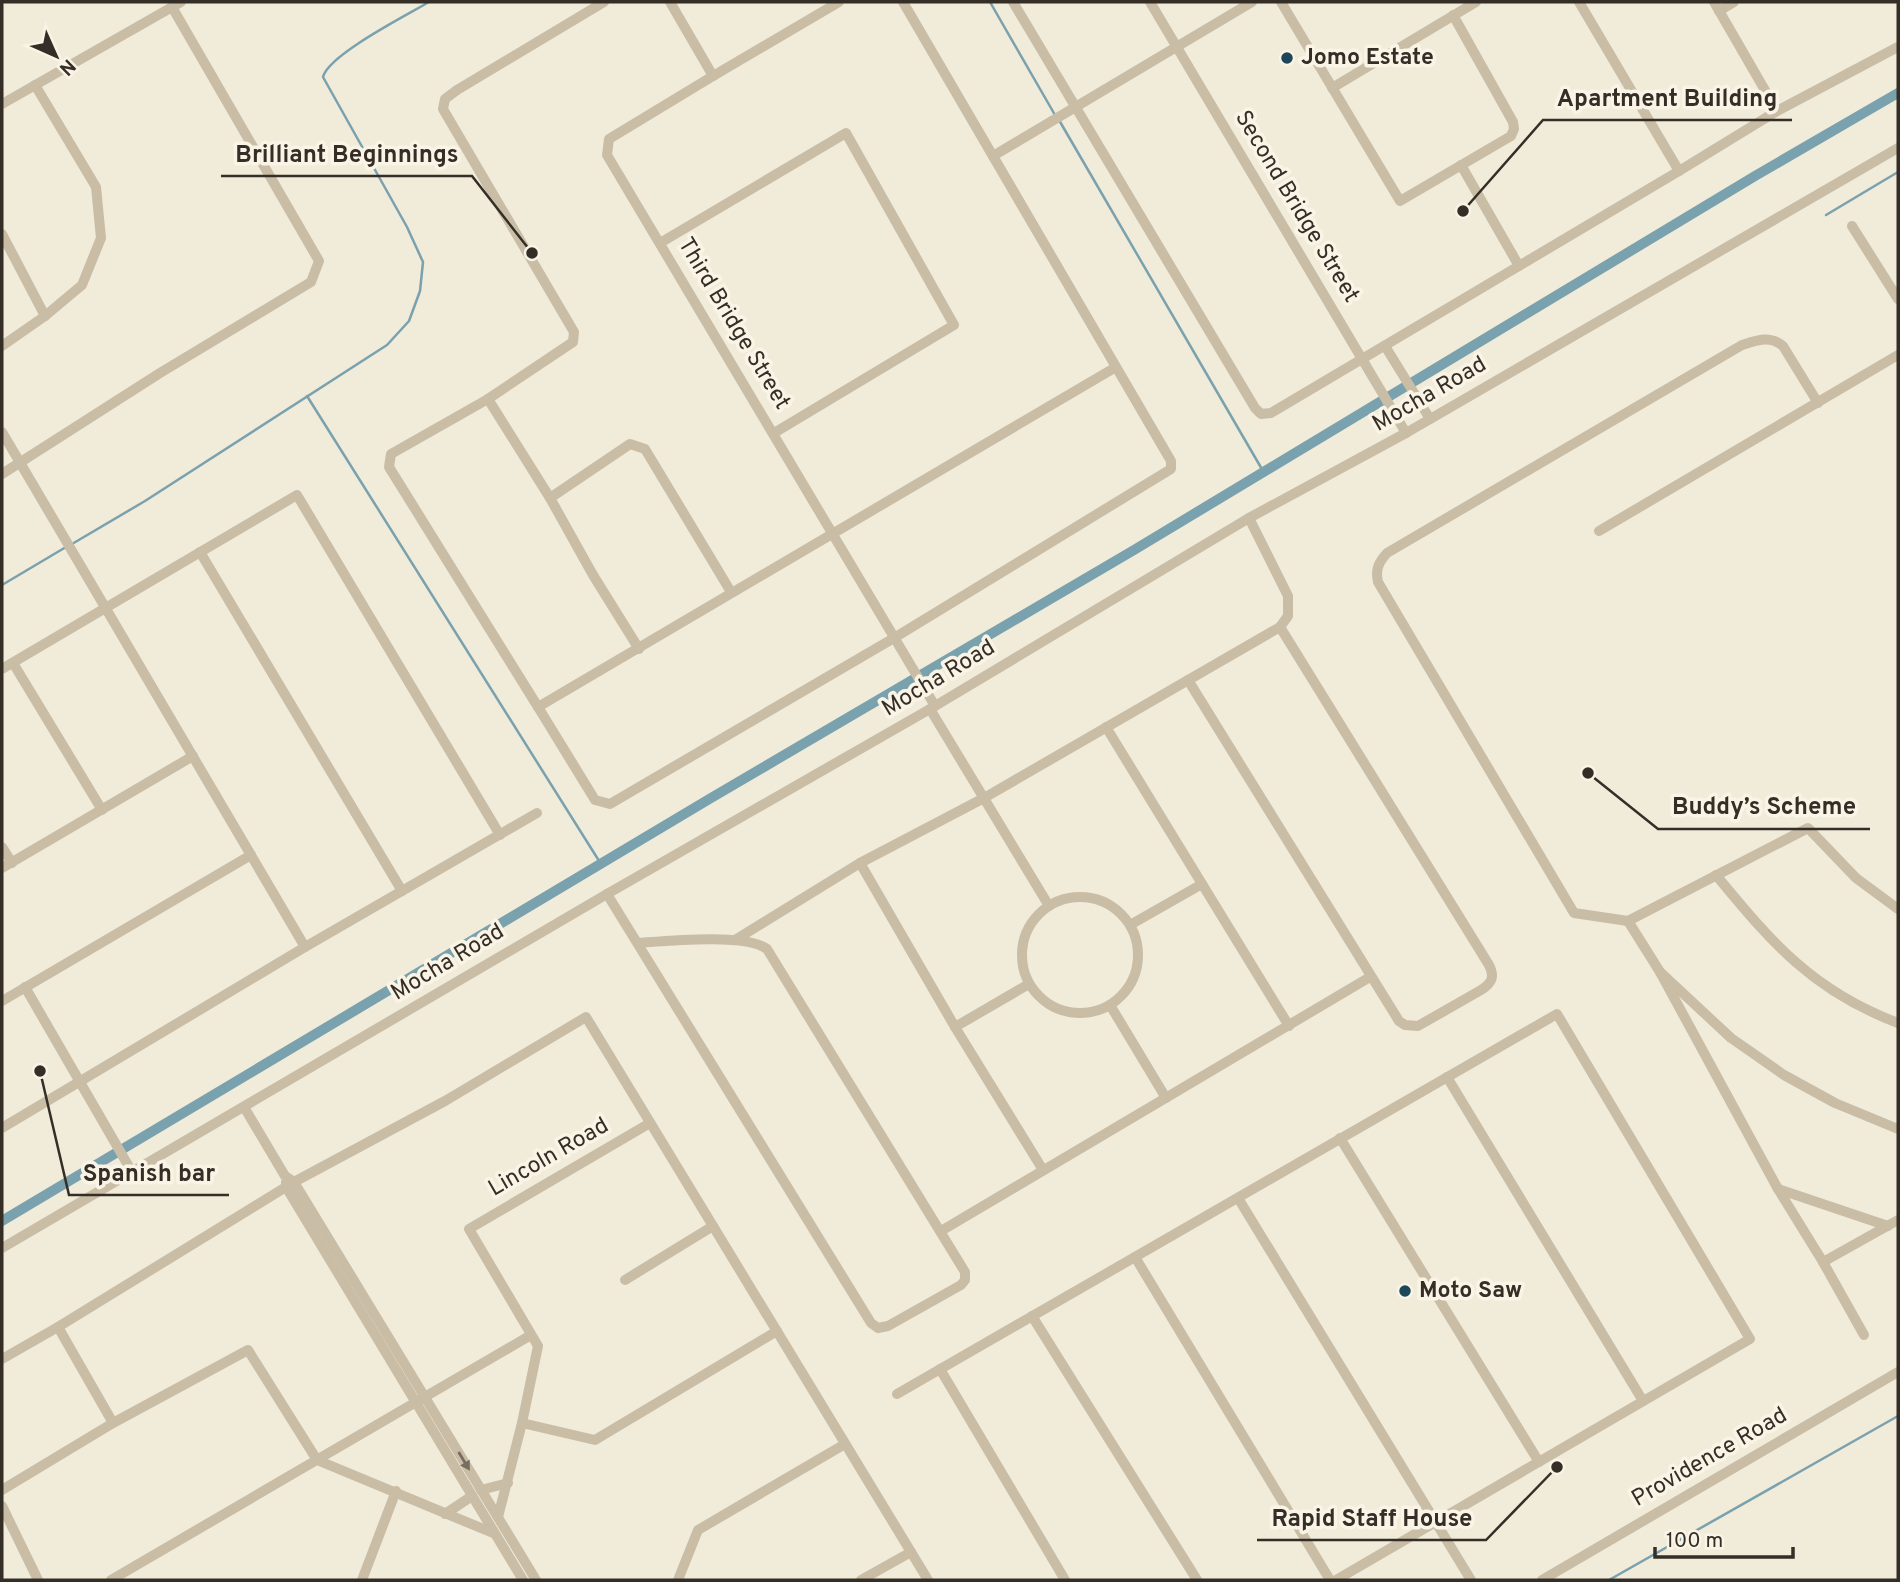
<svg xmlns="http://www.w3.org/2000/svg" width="1900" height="1582" font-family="Overpass,sans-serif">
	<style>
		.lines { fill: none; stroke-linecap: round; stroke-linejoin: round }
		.stream { stroke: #7aa1ae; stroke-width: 2.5 }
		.canal { stroke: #7aa1ae; stroke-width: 10 }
		.minor { stroke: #c9bda6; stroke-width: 10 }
		.oneway { fill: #786e60 }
		.poi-dot { fill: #1d4756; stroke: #f9f4e6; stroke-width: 2.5 }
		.labels { text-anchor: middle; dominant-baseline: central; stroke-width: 7; stroke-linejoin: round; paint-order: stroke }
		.poi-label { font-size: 23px; font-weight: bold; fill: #352e27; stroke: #f9f4e6; text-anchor: start }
		.street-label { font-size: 23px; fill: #352e27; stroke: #f9f4e6 }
		.leader { fill: none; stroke: #352e27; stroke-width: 2.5 }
		.callout-dot { fill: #352e27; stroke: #f9f4e6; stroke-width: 2.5 }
		.callout-label { font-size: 24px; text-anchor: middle; font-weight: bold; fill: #352e27; stroke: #f9f4e6; stroke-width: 7; stroke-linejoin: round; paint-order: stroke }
	</style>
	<rect width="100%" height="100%" fill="#f1ebda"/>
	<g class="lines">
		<g class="stream">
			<polyline points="990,2 1055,115"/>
			<polyline points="1059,120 1263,471"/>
			<polyline points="1826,215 1898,172"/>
			<polyline points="307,396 601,864"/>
			<path d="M72 544 145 501 387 345 409 321 420 291 423 262 407 227 323 77C328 55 407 15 429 2"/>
			<polyline points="2,585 66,547"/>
			<polyline points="1609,1580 1898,1416"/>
		</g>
		<polyline class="canal" points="2,1221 711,798 1134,550 1755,176 1898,93"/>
		<g class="minor">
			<polyline points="670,2 713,76 609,139 607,155 935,706"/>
			<polyline points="903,2 1171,461 1171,469 894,638 610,804 595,800 538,707 1116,367"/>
			<polyline points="1013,2 1255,408 1261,414 1271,413 1679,171 1777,111 1898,47"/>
			<polyline points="1150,2 1406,433"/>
			<polyline points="1281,2 1400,201 1511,136 1514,129 1513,122 1453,15"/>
			<polyline points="1579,2 1679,171"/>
			<polyline points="1714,2 1777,111"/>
			<polyline points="1719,11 1734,2"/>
			<polyline points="713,76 839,2"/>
			<polyline points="1332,88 1476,2"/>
			<polyline points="2,104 181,2"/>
			<polyline points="993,156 1252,2"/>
			<polyline points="1461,165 1519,266"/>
			<polyline points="1852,226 1898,299"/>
			<polyline points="2,234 45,316"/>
			<polyline points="660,243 846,133 954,325 774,433"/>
			<polyline points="2,346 45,316 82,285 101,238 96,187 35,85"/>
			<polyline points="1385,346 1430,419"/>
			<polyline points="488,399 550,498 593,575 639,649"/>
			<path d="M1818 403 1783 346C1770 335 1757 340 1742 345L1387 553C1379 562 1375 569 1378 582L1574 913 1628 921 1808 828 1856 878 1898 909"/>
			<polyline points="2,432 305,947"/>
			<polyline points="2,474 160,373 311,282 319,261 172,7"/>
			<polyline points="550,498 630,444 645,449 731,592"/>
			<polyline points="1599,531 1898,355"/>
			<polyline points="200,552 402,891"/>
			<polyline points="13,663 102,810"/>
			<polyline points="2,669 297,495 500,835"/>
			<path d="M1188 680 1399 1021 1405 1025 1418 1026 1481 990C1492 983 1495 977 1489 965L1280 627"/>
			<polyline points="538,707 389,467 391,454 488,399 573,342 574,332 443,109 445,99 457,90 604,2"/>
			<polyline points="930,709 1049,906"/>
			<polyline points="1106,727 1289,1026"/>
			<polyline points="2,847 12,863"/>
			<polyline points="860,863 955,1027 1043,1170"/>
			<polyline points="2,868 193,756"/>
			<path d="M1716 875C1772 943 1813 991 1898 1023"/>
			<path d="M607 894 871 1323 878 1328 888 1326 961 1285 965 1280V1272L767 949C746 933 666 941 638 943"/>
			<circle cx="1080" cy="955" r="58"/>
			<polyline points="1628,921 1660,972 1731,1038 1784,1075 1835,1103 1898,1129"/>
			<polyline points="1130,925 1202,884"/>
			<polyline points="735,940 860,863 984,798 1280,627 1288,616 1288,596 1249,518"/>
			<polyline points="1660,972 1778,1189 1823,1262 1864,1335"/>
			<polyline points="25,987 132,1172"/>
			<polyline points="2,1001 251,855"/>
			<polyline points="1110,1005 1166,1098"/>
			<polyline points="955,1027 1029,984"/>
			<polyline points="1447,1077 1643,1401"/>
			<polyline points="244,1107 285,1176 294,1182 536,1580"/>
			<polyline points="2,1128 305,947 537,813"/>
			<polyline points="1340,1138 1539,1462"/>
			<polyline points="286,1182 286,1187 523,1580"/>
			<polyline points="1778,1189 1888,1226"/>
			<polyline points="1238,1198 1471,1580"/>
			<polyline points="941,1231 1370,977"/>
			<polyline points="2,1248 607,894 930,709 1249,518 1406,433 1898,148"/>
			<polyline points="1135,1257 1330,1580"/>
			<polyline points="1823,1262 1898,1220"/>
			<polyline points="625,1280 713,1226"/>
			<polyline points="1032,1316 1197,1580"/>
			<polyline points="58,1327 113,1423"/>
			<polyline points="2,1359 58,1327 294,1182 445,1101 586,1017 928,1580"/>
			<polyline points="940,1369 1065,1580"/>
			<polyline points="897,1394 1557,1014 1750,1339 1336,1580"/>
			<polyline points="522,1423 595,1440 777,1331"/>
			<polyline points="2,1490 113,1423 248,1350 317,1460 493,1533"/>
			<polyline points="481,1490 508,1483"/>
			<polyline points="2,1506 38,1580"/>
			<polyline points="445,1514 472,1496"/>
			<polyline points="498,1517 522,1423 538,1346 469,1229 650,1123"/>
			<polyline points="111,1580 531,1335"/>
			<polyline points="362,1580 396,1491"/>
			<polyline points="678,1580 698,1530 845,1444"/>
			<polyline points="861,1580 911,1552"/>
			<polyline points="1542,1580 1898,1372"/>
		</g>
	</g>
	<defs><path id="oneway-solid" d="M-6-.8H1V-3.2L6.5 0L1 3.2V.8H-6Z" transform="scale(1.75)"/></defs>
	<use class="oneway" href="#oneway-solid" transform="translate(464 1461) rotate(59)"/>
	<g class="poi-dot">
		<circle cx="1287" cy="58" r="7"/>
		<circle cx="1405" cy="1291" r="7"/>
	</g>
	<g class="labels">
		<g class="poi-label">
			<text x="1301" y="58">Jomo Estate</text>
			<text x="1419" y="1291">Moto Saw</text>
		</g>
		<g class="street-label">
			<text transform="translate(1296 207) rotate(59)">Second Bridge Street</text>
			<text transform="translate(733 324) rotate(59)">Third Bridge Street</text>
			<text transform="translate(1430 395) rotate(-30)">Mocha Road</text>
			<text transform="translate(939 679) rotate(-31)">Mocha Road</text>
			<text transform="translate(448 963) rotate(-31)">Mocha Road</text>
			<text transform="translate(549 1158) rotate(-30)">Lincoln Road</text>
			<text transform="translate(1710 1458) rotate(-30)">Providence Road</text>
		</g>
	</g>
	<path class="leader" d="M1463 211L1543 120H1792M532 253L472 176H221M1588 773L1658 829H1870M40 1071L69 1195H229M1557 1467L1486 1540H1257"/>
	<g class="callout-dot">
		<circle cx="1463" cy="211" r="7"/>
		<circle cx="532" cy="253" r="7"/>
		<circle cx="1588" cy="773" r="7"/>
		<circle cx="40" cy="1071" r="7"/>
		<circle cx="1557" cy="1467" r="7"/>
	</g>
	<g class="callout-label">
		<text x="1667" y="106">Apartment Building</text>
		<text x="347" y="162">Brilliant Beginnings</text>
		<text x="1764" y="814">Buddy’s Scheme</text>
		<text x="149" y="1181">Spanish bar</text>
		<text x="1372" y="1526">Rapid Staff House</text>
	</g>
	<rect width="1900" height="1582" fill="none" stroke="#352e27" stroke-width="7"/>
	<g transform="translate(56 56) rotate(135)" stroke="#f9f4e6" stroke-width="5" paint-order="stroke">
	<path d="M0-5L12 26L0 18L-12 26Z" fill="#352e27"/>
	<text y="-10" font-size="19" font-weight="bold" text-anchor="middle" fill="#352e27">N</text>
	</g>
	<path d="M1655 1547v10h138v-10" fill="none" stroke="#352e27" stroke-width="3.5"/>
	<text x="1666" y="1547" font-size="21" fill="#352e27" stroke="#f9f4e6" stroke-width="5" paint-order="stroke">100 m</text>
</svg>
